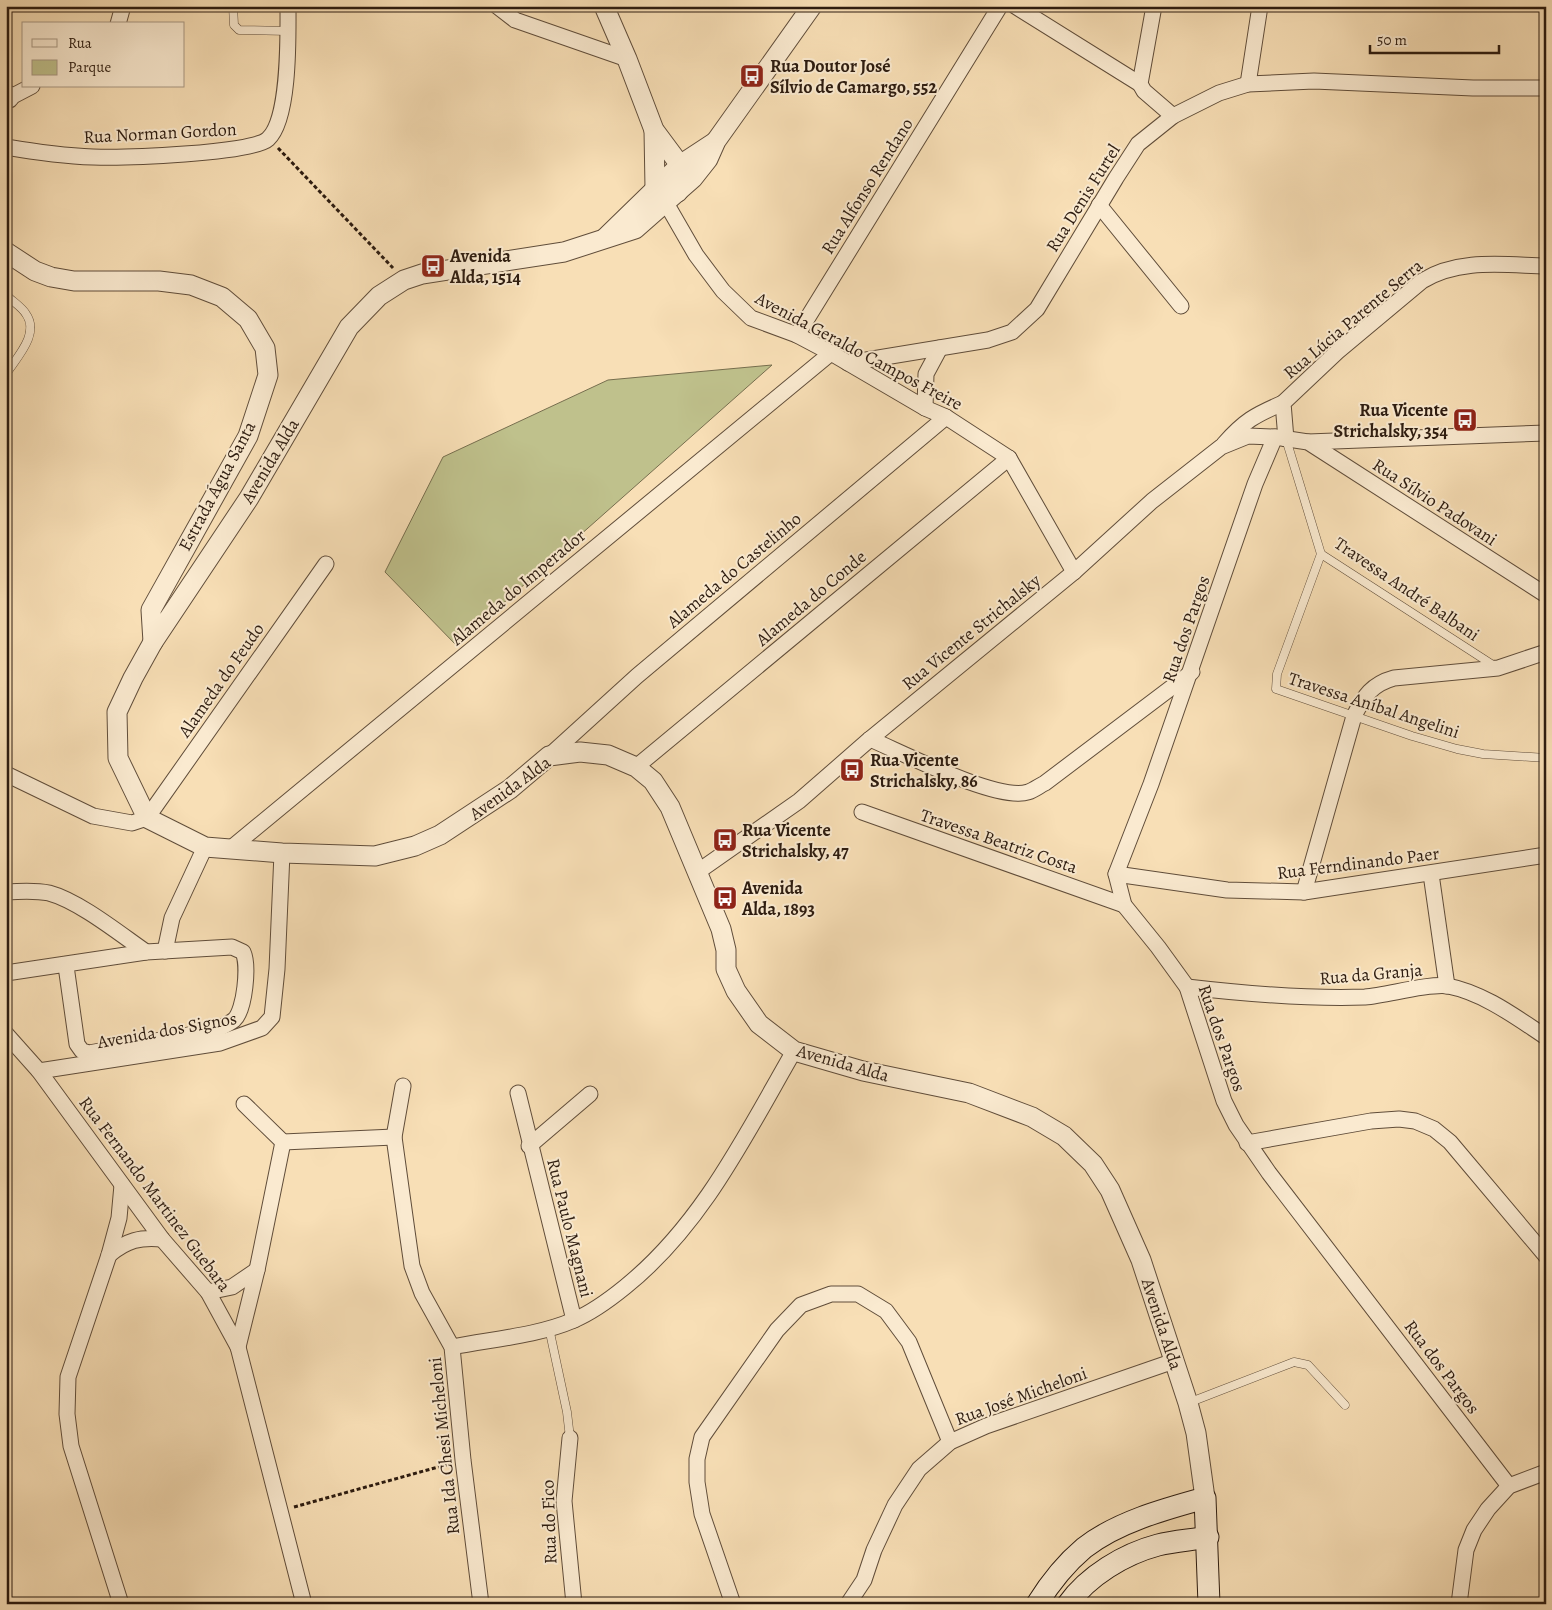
<svg xmlns="http://www.w3.org/2000/svg" width="1552" height="1610" font-family="Alegreya,serif">
	<style>
		.green { fill: #bfc18c; stroke: #766e4e }
		.lines { fill: none; stroke-linecap: round; stroke-linejoin: round }
		.service-casing { stroke: #604d3a; stroke-width: 9 }
		.minor-casing { stroke: #604d3a; stroke-width: 17 }
		.tertiary-casing { stroke: #604d3a; stroke-width: 21 }
		.secondary-casing { stroke: #2d1c10; stroke-width: 23 }
		.path { stroke: #2d1c10; stroke-width: 3; stroke-dasharray: 4 2.5; stroke-linecap: butt }
		.service { stroke: #faead0; stroke-width: 8 }
		.minor { stroke: #faead0; stroke-width: 15 }
		.tertiary { stroke: #faead0; stroke-width: 19 }
		.secondary { stroke: #faead0; stroke-width: 21 }
		.labels { text-anchor: middle; dominant-baseline: central; stroke-width: 4; stroke-linejoin: round; paint-order: stroke }
		.poi-label { font-size: 18px; font-weight: bold; fill: #2d1c10; stroke: #faead0; text-anchor: start }
		.street-label { font-size: 18px; fill: #2d1c10; stroke: #faead0 }
	</style>
	<rect width="100%" height="100%" fill="#f8dfb6"/>
	<filter id="stains"><feTurbulence type="fractalNoise" baseFrequency=".004" numOctaves="4"/><feColorMatrix values="0 0 0 0 .2 0 0 0 0 .09 0 0 0 0 .02 0 0 0 .5 -.17"/></filter>
	<radialGradient id="worn" r=".72"><stop offset=".6" stop-color="#630" stop-opacity="0"/><stop offset="1" stop-color="#630" stop-opacity=".3"/></radialGradient>
	<polygon class="green" points="772,365 456,645 385,572 443,457 608,380"/>
	<g class="lines">
		<defs>
			<g id="service">
				<polyline points="233,6 234,25 239,30 288,31"/>
				<path d="M6 295C12 301 22 307 26 314 40 334 17 357 6 374"/>
				<polyline points="1286,439 1321,554 1496,667"/>
				<polyline points="1321,554 1277,674 1276,689 1412,736 1457,749 1483,754 1546,758"/>
				<polyline points="549,1328 567,1412 570,1438"/>
				<polyline points="1188,1403 1294,1362 1308,1365 1345,1405"/>
			</g>
			<g id="minor">
				<polyline points="497,6 515,20 627,59"/>
				<polyline points="1015,6 1140,84"/>
				<polyline points="1154,6 1140,84 1144,91 1173,116"/>
				<polyline points="118,24 123,6"/>
				<polyline points="1248,84 1260,6"/>
				<polyline points="9,98 32,86"/>
				<path d="M6 147C35 152 64 156 93 157 120 158 252 154 268 139 290 119 288 35 288 6"/>
				<polyline points="666,203 696,255 723,291 751,318 797,335 831,353 925,408 946,417 1009,458 1074,572"/>
				<polyline points="1099,205 1181,306"/>
				<polyline points="797,335 1000,6"/>
				<polyline points="848,363 988,340 1012,332 1037,309 1116,178 1138,144 1173,116 1219,93 1248,84 1314,81 1473,88 1546,88"/>
				<polyline points="925,408 926,374 940,348"/>
				<polyline points="1275,437 1255,484 1151,784 1116,874 1124,905 1158,947 1187,987 1224,1101 1236,1125 1269,1173 1509,1486"/>
				<path d="M1286 439 1283 403 1337 352 1422 281C1459 258 1504 265 1546 266"/>
				<polyline points="1308,442 1546,433"/>
				<path d="M1224 444C1244 421 1255 415 1283 403"/>
				<path d="M870 739C901 752 998 802 1028 792 1034 790 1039 786 1045 783L1192 672"/>
				<polyline points="549,756 637,676 946,417"/>
				<polyline points="636,767 1009,458"/>
				<polyline points="6,774 93,816 132,823 147,818 326,564"/>
				<polyline points="862,812 1124,905"/>
				<polyline points="230,849 831,353"/>
				<polyline points="696,873 799,801 870,739 1074,572 1152,501 1221,447 1248,436 1275,437 1308,442 1546,595"/>
				<polyline points="1116,874 1227,890 1304,892 1546,855"/>
				<polyline points="1431,874 1447,986"/>
				<path d="M6 892C20 891 35 890 49 893 79 901 120 934 146 952"/>
				<path d="M1304 892 1354 716C1364 696 1372 684 1394 678L1498 668 1546 652"/>
				<polyline points="165,951 172,918 205,847"/>
				<path d="M6 973 146 952 232 947 243 952C249 965 245 1010 234 1020 229 1024 222 1027 216 1030L89 1053 82 1051 77 1044 66 966"/>
				<path d="M1187 987C1247 994 1305 999 1365 997 1388 995 1429 983 1448 986 1484 993 1517 1018 1546 1037"/>
				<polyline points="6,1034 39,1071 162,1239 208,1292 238,1347 304,1604"/>
				<polyline points="39,1071 220,1043 262,1028 272,1017 277,969 282,853"/>
				<polyline points="403,1086 394,1137 407,1231 412,1266 422,1293 452,1347 463,1460 481,1604"/>
				<polyline points="518,1093 574,1320"/>
				<polyline points="244,1104 283,1142 394,1137"/>
				<polyline points="1247,1143 1371,1121 1399,1119 1415,1121 1434,1129 1450,1142 1546,1256"/>
				<polyline points="529,1146 590,1094"/>
				<path d="M109 1255C127 1240 140 1237 162 1239"/>
				<polyline points="208,1292 232,1287 257,1270"/>
				<polyline points="238,1347 257,1270 283,1142"/>
				<path d="M452 1347C492 1339 537 1336 574 1320 593 1312 609 1300 625 1287 702 1225 745 1136 794 1051"/>
				<polyline points="570,1438 564,1501 574,1604"/>
				<polyline points="121,1604 71,1446 67,1414 68,1377 109,1255 119,1218 122,1185"/>
				<polyline points="733,1604 702,1514 697,1482 697,1459 702,1437 777,1330 801,1305 831,1294 858,1294 886,1311 909,1342 950,1442"/>
				<polyline points="848,1604 864,1580 874,1550 895,1505 919,1469 950,1442 986,1426 1174,1361"/>
				<polyline points="1459,1604 1466,1550 1474,1530 1488,1509 1509,1486 1546,1472"/>
			</g>
			<g id="tertiary">
				<polyline points="604,6 627,59 654,130 680,165 678,192"/>
				<polyline points="812,6 716,141 708,159 693,178 635,229 564,252 422,274 404,280 379,296 349,327 249,498 153,642 133,678 117,712 118,758 147,818 205,847 282,853 375,856 415,846 440,835 510,789 549,756 580,752 608,755 636,767 653,781 670,807 721,929 726,950 726,969 736,991 759,1024 794,1051 863,1071 969,1093 1032,1117 1064,1136 1093,1164 1110,1190 1141,1260 1188,1403 1196,1433 1205,1498"/>
				<polyline points="6,94 9,98 6,99"/>
				<polyline points="654,130 655,188"/>
				<polyline points="606,237 680,165 715,142"/>
				<polyline points="6,252 35,271 51,277 74,281 159,281 191,285 222,297 248,319 265,348 268,375 248,436 151,610 153,642"/>
			</g>
			<g id="secondary">
				<path d="M1037 1604C1050 1583 1065 1564 1084 1548 1117 1522 1165 1509 1205 1498L1209 1604"/>
				<path d="M1068 1604C1088 1576 1124 1554 1158 1545 1174 1541 1192 1540 1208 1537"/>
			</g>
		</defs>
		<use href="#service" class="service-casing"/>
		<use href="#minor" class="minor-casing"/>
		<use href="#tertiary" class="tertiary-casing"/>
		<use href="#secondary" class="secondary-casing"/>
		<g class="path">
			<polyline points="278,148 393,268"/>
			<polyline points="294,1507 449,1464"/>
		</g>
		<use href="#service" class="service"/>
		<use href="#minor" class="minor"/>
		<use href="#tertiary" class="tertiary"/>
		<use href="#secondary" class="secondary"/>
	</g>
	<defs>
		<symbol id="bus-square" viewBox="-11 -11 22 22"><rect x="-9" y="-9" width="18" height="18" rx="4" fill="#8f2418" stroke="#faead0"/><path d="M-5-6H5V4H4V6H2V4H-2V6H-4V4H-5ZM-3.5-4V0h7V-4ZM-3.5 1.2v1.5H-2V1.2ZM2 1.2v1.5H3.5V1.2Z" fill="#fff"/></symbol>
	</defs>
	<g fill-rule="evenodd">
		<use href="#bus-square" x="738" y="62" width="28" height="28"/>
		<use href="#bus-square" x="419" y="252" width="28" height="28"/>
		<use href="#bus-square" x="1451" y="406" width="28" height="28"/>
		<use href="#bus-square" x="838" y="756" width="28" height="28"/>
		<use href="#bus-square" x="711" y="826" width="28" height="28"/>
		<use href="#bus-square" x="711" y="884" width="28" height="28"/>
	</g>
	<g class="labels">
		<g class="poi-label">
			<text x="770" y="66">Rua Doutor José<tspan x="770" dy="21">Sílvio de Camargo, 552</tspan></text>
			<text x="450" y="256">Avenida<tspan x="450" dy="21">Alda, 1514</tspan></text>
			<text x="1448" y="410" text-anchor="end">Rua Vicente<tspan x="1448" dy="21">Strichalsky, 354</tspan></text>
			<text x="870" y="760">Rua Vicente<tspan x="870" dy="21">Strichalsky, 86</tspan></text>
			<text x="742" y="830">Rua Vicente<tspan x="742" dy="21">Strichalsky, 47</tspan></text>
			<text x="742" y="888">Avenida<tspan x="742" dy="21">Alda, 1893</tspan></text>
		</g>
		<g class="street-label">
			<text transform="translate(160 133) rotate(-3)">Rua Norman Gordon</text>
			<text transform="translate(867 186) rotate(-58)">Rua Alfonso Rendano</text>
			<text transform="translate(1083 198) rotate(-58)">Rua Denis Furtel</text>
			<text transform="translate(1353 319) rotate(-40)">Rua Lúcia Parente Serra</text>
			<text transform="translate(859 351) rotate(28)">Avenida Geraldo Campos Freire</text>
			<text transform="translate(270 461) rotate(-59)">Avenida Alda</text>
			<text transform="translate(217 486) rotate(-62)">Estrada Água Santa</text>
			<text transform="translate(1435 502) rotate(33)">Rua Sílvio Padovani</text>
			<text transform="translate(734 570) rotate(-40)">Alameda do Castelinho</text>
			<text transform="translate(518 587) rotate(-40)">Alameda do Imperador</text>
			<text transform="translate(1407 589) rotate(34)">Travessa André Balbani</text>
			<text transform="translate(811 598) rotate(-40)">Alameda do Conde</text>
			<text transform="translate(1186 629) rotate(-71)">Rua dos Pargos</text>
			<text transform="translate(971 632) rotate(-39)">Rua Vicente Strichalsky</text>
			<text transform="translate(221 680) rotate(-55)">Alameda do Feudo</text>
			<text transform="translate(1374 705) rotate(18)">Travessa Aníbal Angelini</text>
			<text transform="translate(510 788) rotate(-36)">Avenida Alda</text>
			<text transform="translate(999 841) rotate(19)">Travessa Beatriz Costa</text>
			<text transform="translate(1358 863) rotate(-7)">Rua Ferndinando Paer</text>
			<text transform="translate(1371 974) rotate(-5)">Rua da Granja</text>
			<text transform="translate(167 1030) rotate(-10)">Avenida dos Signos</text>
			<text transform="translate(1222 1038) rotate(71)">Rua dos Pargos</text>
			<text transform="translate(843 1063) rotate(16)">Avenida Alda</text>
			<text transform="translate(155 1194) rotate(53)">Rua Fernando Martinez Guebara</text>
			<text transform="translate(570 1228) rotate(76)">Rua Paulo Magnani</text>
			<text transform="translate(1162 1324) rotate(72)">Avenida Alda</text>
			<text transform="translate(1442 1367) rotate(53)">Rua dos Pargos</text>
			<text transform="translate(1021 1396) rotate(-20)">Rua José Micheloni</text>
			<text transform="translate(444 1446) rotate(-96)">Rua Ida Chesi Micheloni</text>
			<text transform="translate(549 1522) rotate(-92)">Rua do Fico</text>
		</g>
	</g>
	<rect width="1552" height="1610" fill="none" stroke="#f8dfb6" stroke-width="25"/>
	<rect x="8" y="8" width="1537" height="1595" fill="none" stroke="#2d1c10" stroke-width="2.5"/>
	<rect x="12" y="12" width="1527" height="1585" fill="none" stroke="#2d1c10"/>
	<rect x="22" y="22" width="162" height="65" fill="#faead0" stroke="#a89883"/>
	<rect x="32" y="39" width="25" height="8" fill="#faead0" stroke="#a89883"/>
	<text x="68" y="48" font-size="15" fill="#2d1c10">Rua</text>
	<rect x="32" y="60" width="25" height="15" fill="#bfc18c" stroke="#a89883"/>
	<text x="68" y="72" font-size="15" fill="#2d1c10">Parque</text>
	<path d="M1370 45v8h129v-8" fill="none" stroke="#2d1c10" stroke-width="2.5"/>
	<text x="1377" y="45" font-size="15" fill="#2d1c10" stroke="#faead0" stroke-width="4" paint-order="stroke">50 m</text>
	<rect width="100%" height="100%" filter="url(#stains)"/>
	<rect width="100%" height="100%" fill="url(#worn)"/>
</svg>
